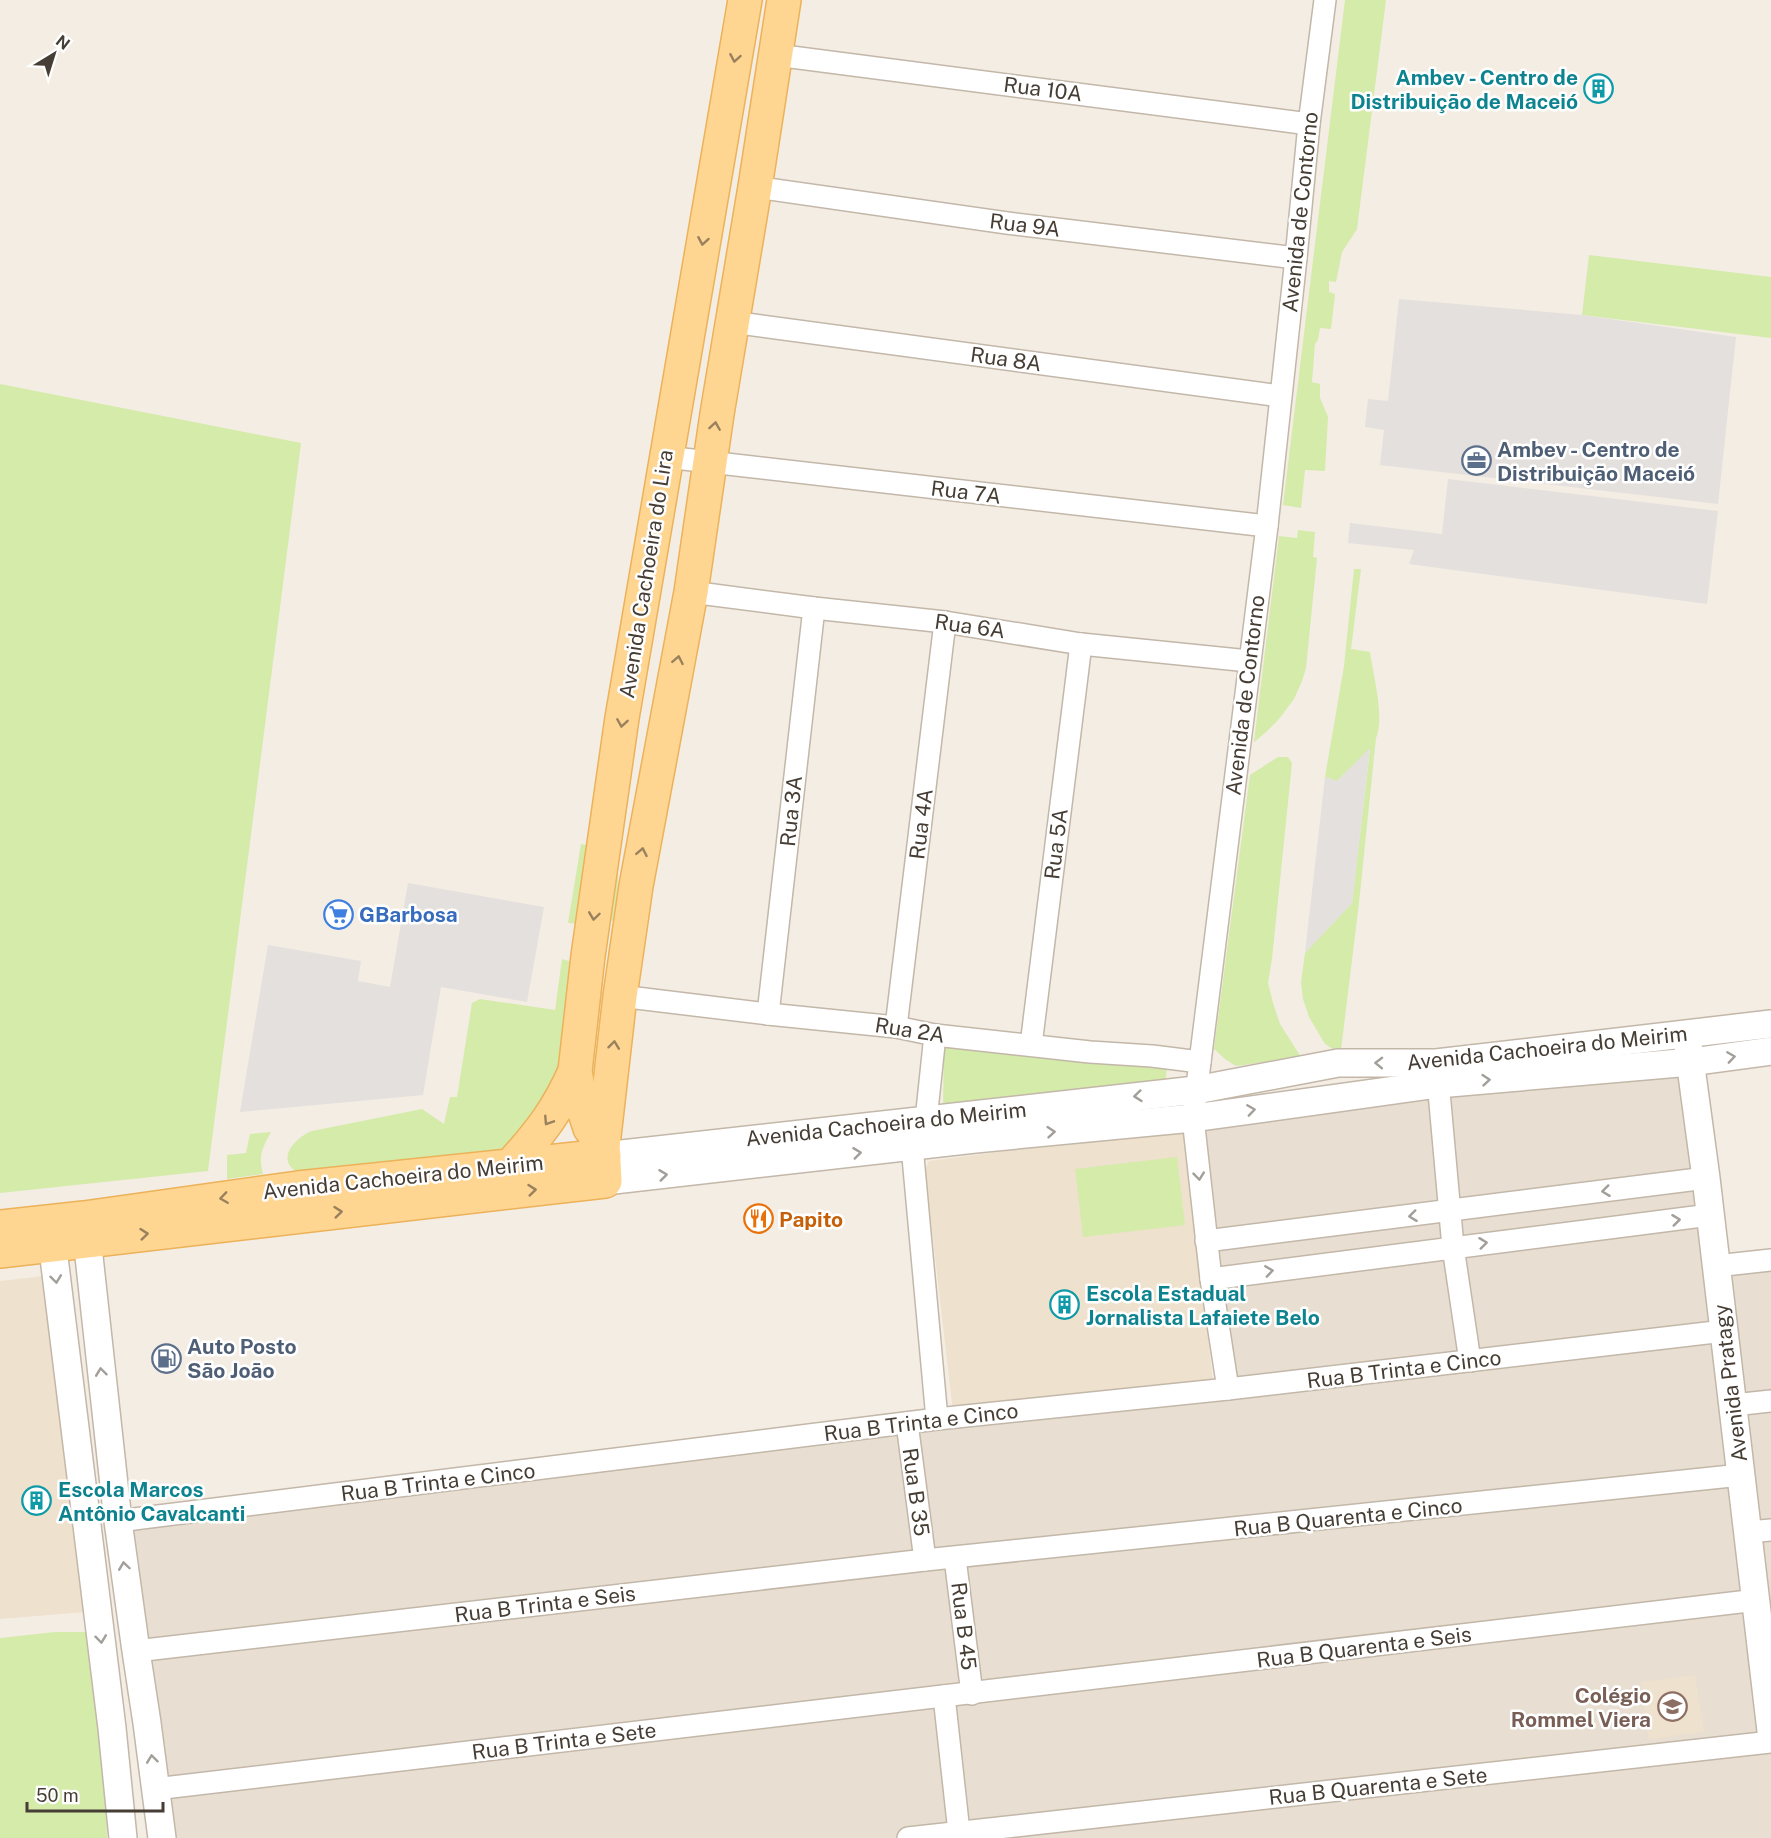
<svg xmlns="http://www.w3.org/2000/svg" width="1771" height="1838" font-family="'Public Sans',sans-serif">
	<style>
		.residential { fill: #e8dfd2 }
		.education { fill: #eee1cd }
		.green { fill: #d4ebaa }
		.parking { fill: #e4e0dd }
		.lines { fill: none; stroke-linecap: round; stroke-linejoin: round }
		.minor-casing { stroke: #c3b7a9; stroke-width: 24 }
		.tertiary-casing { stroke: #c3b7a9; stroke-width: 30 }
		.primary-casing { stroke: #ecb259; stroke-width: 36 }
		.minor { stroke: #fff; stroke-width: 21 }
		.tertiary { stroke: #fff; stroke-width: 27 }
		.primary { stroke: #ffd592; stroke-width: 33 }
		.oneway { stroke: #99815e }
		.oneway2 { stroke: #a29e9a }
		.labels { text-anchor: middle; dominant-baseline: central; stroke-width: 5; stroke-linejoin: round; paint-order: stroke }
		.culture-label { font-size: 21px; font-weight: bold; fill: #0d838f; stroke: #fff; text-anchor: start }
		.street-label { font-size: 21px; fill: #463d34; stroke: #fff }
		.service-label { font-size: 21px; font-weight: bold; fill: #4e5e75; stroke: #fff; text-anchor: start }
		.shop-label { font-size: 21px; font-weight: bold; fill: #366cbe; stroke: #fff; text-anchor: start }
		.food-label { font-size: 21px; font-weight: bold; fill: #c56008; stroke: #fff; text-anchor: start }
		.education-label { font-size: 21px; font-weight: bold; fill: #785e54; stroke: #fff; text-anchor: end }
	</style>
	<rect width="100%" height="100%" fill="#f4ede4"/>
	<polygon class="residential" points="1691,1060 1716,1266 1771,1260 1771,1838 154,1838 118,1521 1228,1389 1193,1118"/>
	<g class="education">
		<polygon points="1185,1128 1213,1383 953,1412 925,1170 929,1161"/>
		<polygon points="44,1276 85,1612 0,1619 0,1281"/>
		<polygon points="1695,1675 1704,1732 1649,1739 1641,1682"/>
	</g>
	<g class="green">
		<polygon points="1345,0 1386,0 1357,229 1342,252 1336,282 1329,281 1329,292 1335,294 1331,329 1320,328 1318,340 1315,344 1312,382 1320,384 1320,398 1328,417 1325,471 1305,470 1301,508 1283,505"/>
		<polygon points="1589,255 1771,277 1771,338 1582,315"/>
		<polygon points="0,384 301,443 208,1171 0,1193"/>
		<polygon points="1298,530 1315,532 1313,557 1317,558 1306,668 1302,681 1294,699 1279,719 1265,733 1254,742 1279,536 1297,538"/>
		<path d="M1354 569H1361L1351 649 1370 652C1373 674 1385 718 1376 738L1359 903 1341 1050 1336 1051 1325 1044 1309 1017 1303 999 1301 982 1305 953 1352 903 1370 749 1337 781 1325 777 1344 666Z"/>
		<polygon points="1278,757 1288,757 1292,763 1272,959 1268,983 1273,1003 1280,1024 1301,1057 1236,1066 1225,1059 1214,1049 1250,775"/>
		<path d="M581 844C597 846 618 859 618 877 618 891 615 906 613 920L603 926 568 923Z"/>
		<path d="M562 959 572 962 573 1111 563 1127 548 1142 527 1148 299 1173C274 1161 295 1137 312 1131L422 1109 444 1124 450 1097H457L472 1003 480 999 555 1010Z"/>
		<polygon points="944,1045 1167,1069 1165,1085 943,1108"/>
		<path d="M271 1132C262 1149 258 1155 263 1174L227 1179V1155L246 1153 250 1134Z"/>
		<polygon points="1177,1157 1185,1225 1083,1237 1075,1169"/>
		<polygon points="55,1632 86,1632 90,1649 106,1795 107,1838 0,1838 0,1638"/>
	</g>
	<g class="parking">
		<polygon points="1399,299 1582,315 1736,337 1718,504 1380,465 1384,430 1365,427 1368,399 1388,401"/>
		<polygon points="1448,479 1718,511 1707,604 1409,564 1414,550 1348,543 1350,523 1442,534"/>
		<polygon points="1370,748 1352,903 1305,953 1325,777 1337,781"/>
		<polygon points="408,883 544,907 527,1002 441,987 423,1095 240,1112 268,945 361,961 358,981 390,987"/>
	</g>
	<g class="lines">
		<defs>
			<g id="minor">
				<polyline points="776,55 1309,124"/>
				<polyline points="755,187 1007,223 1296,258"/>
				<polyline points="732,322 1280,396"/>
				<polyline points="666,457 1267,526"/>
				<polyline points="691,592 814,608 945,622 1081,644 1249,661"/>
				<polyline points="620,996 768,1014 896,1027 935,1035 1090,1052 1152,1056 1200,1062"/>
				<polyline points="768,1014 814,608"/>
				<polyline points="896,1027 945,622"/>
				<polyline points="1031,1045 1081,644"/>
				<polyline points="1437,1070 1453,1247 1470,1361"/>
				<polyline points="926,1120 935,1035"/>
				<polyline points="912,1146 937,1419"/>
				<polyline points="1206,1241 1706,1178"/>
				<polyline points="1716,1266 1771,1260"/>
				<polyline points="1211,1279 1710,1215"/>
				<polyline points="1228,1389 1211,1279 1193,1118 1267,526 1296,258 1309,124 1325,0"/>
				<polyline points="1733,1405 1771,1401"/>
				<polyline points="907,1423 925,1560"/>
				<polyline points="118,1521 937,1419 1228,1389 1724,1331"/>
				<polyline points="1748,1532 1771,1530"/>
				<polyline points="955,1558 972,1694"/>
				<polyline points="136,1651 925,1560 1741,1475"/>
				<polyline points="944,1696 959,1832"/>
				<polyline points="155,1789 1757,1600"/>
				<polyline points="908,1838 1771,1742"/>
			</g>
			<g id="tertiary">
				<polyline points="1688,1045 1706,1178 1771,1731"/>
				<polyline points="604,1156 1196,1090 1338,1063 1436,1063 1771,1024"/>
				<polyline points="605,1181 975,1139 1193,1118 1438,1084 1691,1062 1771,1051"/>
				<polyline points="85,1220 118,1521 136,1651 147,1723 162,1838"/>
				<polyline points="50,1225 112,1728 123,1838"/>
			</g>
			<g id="primary">
				<polyline points="603,1145 590,1128 580,1098 575,1071 588,956 622,718 745,0"/>
				<path d="M512 1164C540 1133 558 1110 575 1071"/>
				<polyline points="0,1227 84,1218 298,1188 604,1156"/>
				<polyline points="0,1251 605,1181 603,1145 620,996 636,886 691,592 717,414 755,187 784,0"/>
			</g>
		</defs>
		<use href="#minor" class="minor-casing"/>
		<use href="#tertiary" class="tertiary-casing"/>
		<use href="#primary" class="primary-casing"/>
		<use href="#minor" class="minor"/>
		<use href="#tertiary" class="tertiary"/>
		<use href="#primary" class="primary"/>
	</g>
	<defs><path id="oneway-chevron" d="M-2-3.5L2.5 0L-2 3.5" fill="none" stroke-width="1.6" stroke-linecap="round" stroke-linejoin="round" transform="scale(1.5)"/></defs>
	<g class="oneway">
		<use href="#oneway-chevron" transform="translate(735 58) rotate(100)"/>
		<use href="#oneway-chevron" transform="translate(703 241) rotate(100)"/>
		<use href="#oneway-chevron" transform="translate(715 426) rotate(-81)"/>
		<use href="#oneway-chevron" transform="translate(678 660) rotate(-79)"/>
		<use href="#oneway-chevron" transform="translate(622 723) rotate(99)"/>
		<use href="#oneway-chevron" transform="translate(642 852) rotate(-79)"/>
		<use href="#oneway-chevron" transform="translate(594 916) rotate(98)"/>
		<use href="#oneway-chevron" transform="translate(614 1045) rotate(-83)"/>
		<use href="#oneway-chevron" transform="translate(548 1121) rotate(123)"/>
		<use href="#oneway-chevron" transform="translate(532 1190) rotate(-6)"/>
		<use href="#oneway-chevron" transform="translate(224 1198) rotate(172)"/>
		<use href="#oneway-chevron" transform="translate(338 1212) rotate(-6)"/>
		<use href="#oneway-chevron" transform="translate(144 1234) rotate(-6)"/>
	</g>
	<g class="oneway2">
		<use href="#oneway-chevron" transform="translate(1731 1057) rotate(-8)"/>
		<use href="#oneway-chevron" transform="translate(1379 1063) rotate(-179)"/>
		<use href="#oneway-chevron" transform="translate(1486 1080) rotate(-5)"/>
		<use href="#oneway-chevron" transform="translate(1138 1096) rotate(174)"/>
		<use href="#oneway-chevron" transform="translate(1251 1110) rotate(-8)"/>
		<use href="#oneway-chevron" transform="translate(1051 1132) rotate(-5)"/>
		<use href="#oneway-chevron" transform="translate(857 1153) rotate(-7)"/>
		<use href="#oneway-chevron" transform="translate(663 1175) rotate(-7)"/>
		<use href="#oneway-chevron" transform="translate(1199 1176) rotate(84)"/>
		<use href="#oneway-chevron" transform="translate(1606 1191) rotate(173)"/>
		<use href="#oneway-chevron" transform="translate(1413 1216) rotate(173)"/>
		<use href="#oneway-chevron" transform="translate(1676 1220) rotate(-7)"/>
		<use href="#oneway-chevron" transform="translate(1483 1243) rotate(-7)"/>
		<use href="#oneway-chevron" transform="translate(1269 1271) rotate(-8)"/>
		<use href="#oneway-chevron" transform="translate(56 1279) rotate(83)"/>
		<use href="#oneway-chevron" transform="translate(101 1372) rotate(-97)"/>
		<use href="#oneway-chevron" transform="translate(124 1566) rotate(-98)"/>
		<use href="#oneway-chevron" transform="translate(101 1639) rotate(83)"/>
		<use href="#oneway-chevron" transform="translate(152 1759) rotate(-97)"/>
	</g>
	<defs>
		<symbol id="building-ring" viewBox="-11 -11 22 22"><circle r="9.5" fill="#fff" stroke="#0f9aa8" stroke-width="1.5"/><path d="M-4-6H4V6H1V3H-1V6H-4ZM-2.5-4.3h1.7v1.8h-1.7ZM.8-4.3h1.7v1.8H.8ZM-2.5-1h1.7V.8h-1.7ZM.8-1h1.7V.8H.8Z" fill="#0f9aa8"/></symbol>
		<symbol id="office-ring" viewBox="-11 -11 22 22"><circle r="9.5" fill="#fff" stroke="#5c6f8a" stroke-width="1.5"/><path d="M-6-3h4V-5.5h4V-3h4V5H-6ZM-1-4.5V-3h2v-1.5ZM-6 0V1H6V0Z" fill="#5c6f8a"/></symbol>
		<symbol id="supermarket-ring" viewBox="-11 -11 22 22"><circle r="9.5" fill="#fff" stroke="#3f7fe0" stroke-width="1.5"/><path d="M-6-5.5h2.5l.6 2H6L4.5 2H-2.5L-4.4-4H-6ZM-1.5 3.2a1.3 1.3 0 1 0 .1 0ZM3 3.2a1.3 1.3 0 1 0 .1 0Z" fill="#3f7fe0"/></symbol>
		<symbol id="restaurant-ring" viewBox="-11 -11 22 22"><circle r="9.5" fill="#fff" stroke="#e8710a" stroke-width="1.5"/><path d="M-5-6h1v4h1v-4h1v4h1v-4h1v5L-1.5 .5V6h-2V.5L-5-1ZM5-6V6H3V1.5H1.5Q1.5-4 5-6Z" fill="#e8710a"/></symbol>
		<symbol id="fuel-ring" viewBox="-11 -11 22 22"><circle r="9.5" fill="#fff" stroke="#5c6f8a" stroke-width="1.5"/><path d="M-5.5-6h7V0h2V4h1.3V-2.5L3-4.5l.8-.8L6-3V5H2.5V1h-1V6h-7ZM-4.2-4.7v3.2H.2V-4.7Z" fill="#5c6f8a"/></symbol>
		<symbol id="school-ring" viewBox="-11 -11 22 22"><circle r="9.5" fill="#fff" stroke="#8d6e63" stroke-width="1.5"/><path d="M0-5L7-2L0 1L-7-2ZM-4 1L0 2.5L4 1V4Q0 6-4 4Z" fill="#8d6e63"/></symbol>
	</defs>
	<g fill-rule="evenodd">
		<use href="#building-ring" x="1582" y="72" width="33" height="33"/>
		<use href="#office-ring" x="1460" y="444" width="33" height="33"/>
		<use href="#supermarket-ring" x="322" y="898" width="33" height="33"/>
		<use href="#restaurant-ring" x="742" y="1202" width="33" height="33"/>
		<use href="#building-ring" x="1048" y="1288" width="33" height="33"/>
		<use href="#fuel-ring" x="150" y="1342" width="33" height="33"/>
		<use href="#building-ring" x="20" y="1484" width="33" height="33"/>
		<use href="#school-ring" x="1656" y="1690" width="33" height="33"/>
	</g>
	<g class="labels">
		<g class="culture-label">
			<text x="1578" y="77" text-anchor="end">Ambev - Centro de<tspan x="1578" dy="24">Distribuição de Maceió</tspan></text>
			<text x="1086" y="1293">Escola Estadual<tspan x="1086" dy="24">Jornalista Lafaiete Belo</tspan></text>
			<text x="58" y="1489">Escola Marcos<tspan x="58" dy="24">Antônio Cavalcanti</tspan></text>
		</g>
		<g class="street-label">
			<text transform="translate(1043 89) rotate(7)">Rua 10A</text>
			<text transform="translate(1300 212) rotate(-84)">Avenida de Contorno</text>
			<text transform="translate(1025 225) rotate(7)">Rua 9A</text>
			<text transform="translate(1006 359) rotate(8)">Rua 8A</text>
			<text transform="translate(966 492) rotate(7)">Rua 7A</text>
			<text transform="translate(646 574) rotate(-81)">Avenida Cachoeira do Lira</text>
			<text transform="translate(970 626) rotate(8)">Rua 6A</text>
			<text transform="translate(1245 695) rotate(-83)">Avenida de Contorno</text>
			<text transform="translate(791 811) rotate(-84)">Rua 3A</text>
			<text transform="translate(921 824) rotate(-83)">Rua 4A</text>
			<text transform="translate(1056 844) rotate(-83)">Rua 5A</text>
			<text transform="translate(910 1030) rotate(9)">Rua 2A</text>
			<text transform="translate(1547 1048) rotate(-6)">Avenida Cachoeira do Meirim</text>
			<text transform="translate(886 1124) rotate(-6)">Avenida Cachoeira do Meirim</text>
			<text transform="translate(403 1177) rotate(-6)">Avenida Cachoeira do Meirim</text>
			<text transform="translate(1404 1369) rotate(-7)">Rua B Trinta e Cinco</text>
			<text transform="translate(1730 1383) rotate(-97)">Avenida Pratagy</text>
			<text transform="translate(921 1422) rotate(-7)">Rua B Trinta e Cinco</text>
			<text transform="translate(438 1482) rotate(-7)">Rua B Trinta e Cinco</text>
			<text transform="translate(916 1492) rotate(82)">Rua B 35</text>
			<text transform="translate(1348 1517) rotate(-6)">Rua B Quarenta e Cinco</text>
			<text transform="translate(545 1604) rotate(-7)">Rua B Trinta e Seis</text>
			<text transform="translate(964 1626) rotate(83)">Rua B 45</text>
			<text transform="translate(1364 1647) rotate(-7)">Rua B Quarenta e Seis</text>
			<text transform="translate(564 1741) rotate(-7)">Rua B Trinta e Sete</text>
			<text transform="translate(1378 1786) rotate(-6)">Rua B Quarenta e Sete</text>
		</g>
		<g class="service-label">
			<text x="1497" y="449">Ambev - Centro de<tspan x="1497" dy="24">Distribuição Maceió</tspan></text>
			<text x="187" y="1346">Auto Posto<tspan x="187" dy="24">São João</tspan></text>
		</g>
		<g class="shop-label">
			<text x="359" y="914">GBarbosa</text>
		</g>
		<g class="food-label">
			<text x="779" y="1219">Papito</text>
		</g>
		<g class="education-label">
			<text x="1651" y="1695">Colégio<tspan x="1651" dy="24">Rommel Viera</tspan></text>
		</g>
	</g>
	<g transform="translate(54 54) rotate(38)" stroke="#ffffff" stroke-width="4.5" paint-order="stroke">
	<path d="M0-4.5L10 22L0 15L-10 22Z" fill="#463d34"/>
	<text y="-9" font-size="16" font-weight="bold" text-anchor="middle" fill="#463d34">N</text>
	</g>
	<path d="M27 1802v9h136v-9" fill="none" stroke="#463d34" stroke-width="3"/>
	<text x="36" y="1802" font-size="18" fill="#463d34" stroke="#ffffff" stroke-width="4.5" paint-order="stroke">50 m</text>
</svg>
